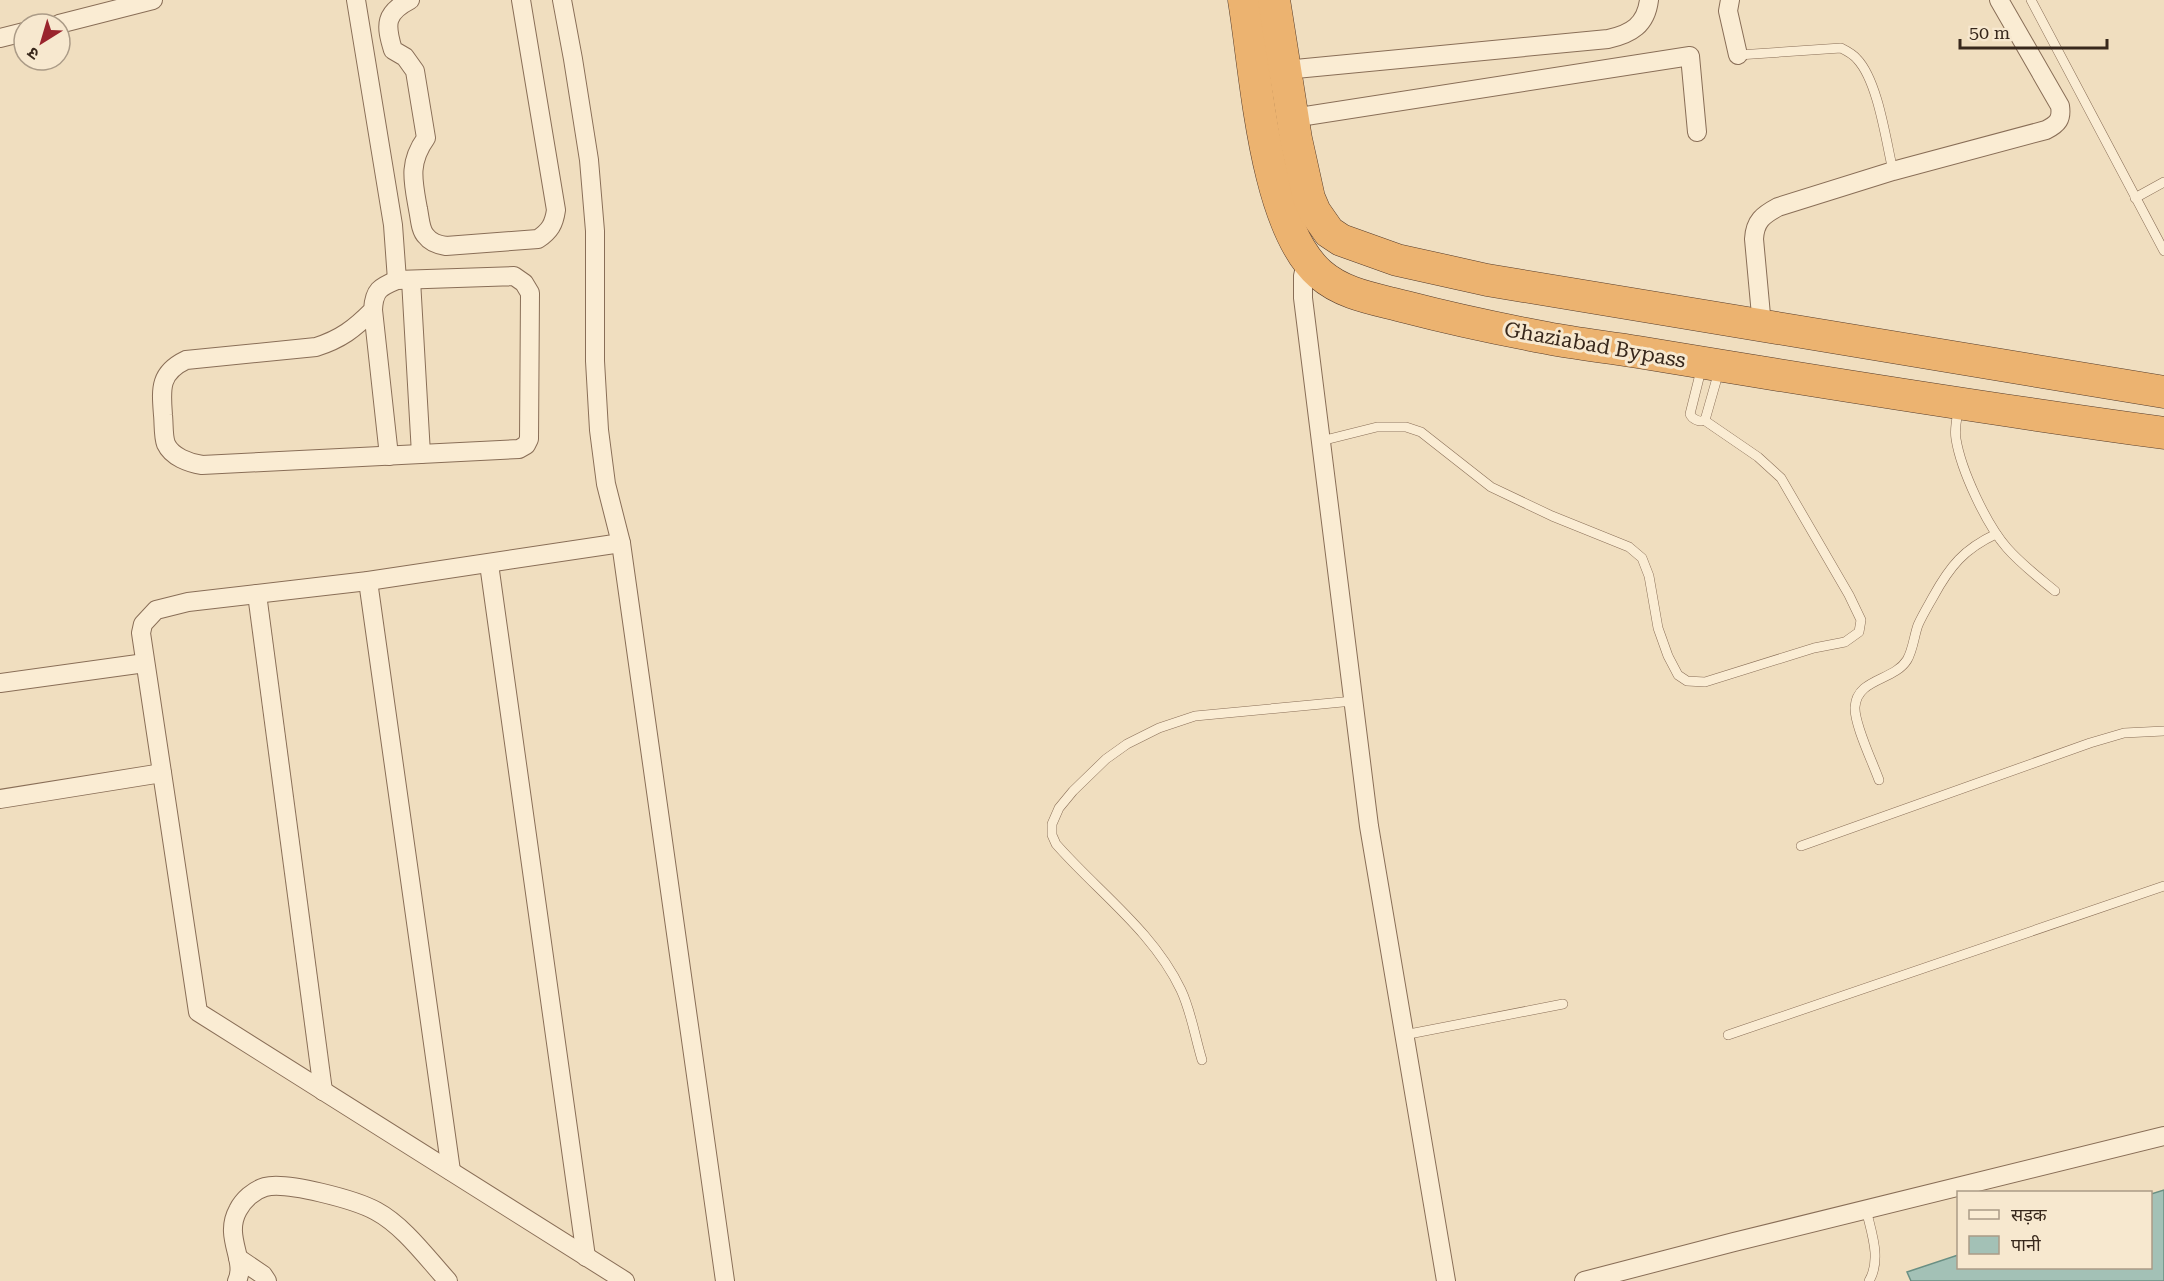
<svg xmlns="http://www.w3.org/2000/svg" width="2164" height="1281" font-family="'Roboto Serif','Noto Sans Devanagari',serif">
	<style>
		.water { fill: #a3c1b6; stroke: #698f83; stroke-width: 1.5 }
		.lines { fill: none; stroke-linecap: round; stroke-linejoin: round }
		.service-casing { stroke: #896e57; stroke-width: 10 }
		.minor-casing { stroke: #896e57; stroke-width: 20 }
		.trunk-casing { stroke: #563c2b; stroke-width: 33 }
		.service { stroke: #faecd3; stroke-width: 9 }
		.minor { stroke: #faecd3; stroke-width: 18 }
		.trunk { stroke: #ecb370; stroke-width: 32 }
		.labels { text-anchor: middle; dominant-baseline: central; stroke-width: 6; stroke-linejoin: round; paint-order: stroke }
		.street-label { font-size: 21px; fill: #38281c; stroke: #f7e8cf }
	</style>
	<rect width="100%" height="100%" fill="#f0debf"/>
	<polygon class="water" points="2164,1190 2164,1281 1911,1281 1907,1272 1958,1255 1958,1268 2150,1268 2151,1194"/>
	<g class="lines">
		<defs>
			<g id="service">
				<polyline points="2031,0 2164,251"/>
				<path d="M1738 55 1841 48C1847 51 1853 54 1857 59 1878 81 1886 141 1893 171"/>
				<polyline points="2135,198 2164,182"/>
				<path d="M1702 366 1690 414C1692 419 1700 423 1705 420L1719 371"/>
				<path d="M1959 407C1957 418 1954 428 1956 439 1961 470 1986 524 2007 548 2021 564 2038 577 2055 591"/>
				<polyline points="1321,441 1377,427 1406,427 1421,432 1491,487 1552,516 1629,547 1642,558 1649,576 1658,628 1668,656 1678,675 1687,681 1705,682 1814,648 1845,642 1859,632 1861,620 1849,595 1781,478 1758,457 1704,420"/>
				<path d="M1879 780C1873 763 1854 724 1855 707 1857 678 1894 681 1907 660 1913 650 1914 636 1918 625 1922 616 1928 606 1933 597 1950 566 1964 549 1996 534"/>
				<polyline points="1801,846 2090,743 2124,733 2164,731"/>
				<polyline points="1404,1035 1563,1004"/>
				<polyline points="1728,1035 2164,886"/>
				<path d="M1202 1060C1195 1037 1191 1011 1181 990 1153 931 1097 891 1056 844L1052 835V824L1059 808 1073 791 1106 759 1127 744 1159 728 1195 716 1353 701"/>
				<path d="M1866 1209C1871 1232 1882 1259 1869 1281"/>
			</g>
			<g id="minor">
				<polyline points="356,0 393,225 397,280"/>
				<path d="M410 0C385 13 385 24 393 50L405 57 415 71 426 138C408 163 413 181 418 209 420 218 420 230 426 236 431 243 439 245 446 246L538 239C550 231 554 224 556 210L521 0"/>
				<polyline points="562,0 573,59 589,160 595,231 595,361 599,430 606,484 621,543 725,1281"/>
				<polyline points="1730,0 1728,11 1738,55"/>
				<polyline points="59,24 153,0"/>
				<polyline points="0,38 24,32"/>
				<path d="M1285 70 1608 39C1631 34 1646 25 1649 0"/>
				<polyline points="1293,118 1690,56 1697,132"/>
				<polyline points="1307,260 1303,276 1303,298 1369,826 1446,1281"/>
				<path d="M514 276 524 283 530 293 529 439 526 445 519 449 202 465C189 463 172 457 166 444 163 436 164 424 163 415 161 389 159 373 186 360L316 347C341 339 354 329 373 310 374 290 380 287 397 280Z"/>
				<polyline points="411,280 421,454"/>
				<polyline points="373,310 389,456"/>
				<path d="M1762 326 1754 239C1755 221 1763 215 1778 207L1893 171 2046 130C2058 124 2062 119 2060 106L1999 0"/>
				<polyline points="621,543 368,581 188,602 156,610 143,624 141,633 198,1012 625,1281"/>
				<polyline points="489,564 586,1257"/>
				<polyline points="368,581 451,1171"/>
				<polyline points="257,594 323,1091"/>
				<polyline points="0,683 145,663"/>
				<polyline points="0,799 162,773"/>
				<polyline points="238,1258 263,1275 267,1281"/>
				<path d="M237 1281C247 1260 223 1237 238 1210 243 1200 254 1190 265 1187 286 1181 356 1200 376 1211 404 1226 427 1258 448 1281"/>
				<polyline points="1584,1281 1734,1242 2164,1136"/>
			</g>
			<g id="trunk">
				<path d="M1244 0C1256 72 1264 225 1320 274 1344 295 1376 299 1406 307 1452 319 1499 329 1547 338 1577 344 1608 347 1638 352 1813 381 1988 409 2164 433"/>
				<polyline points="1274,0 1296,139 1309,198 1315,212 1329,232 1341,240 1397,260 1487,280 2164,392"/>
			</g>
		</defs>
		<use href="#service" class="service-casing"/>
		<use href="#minor" class="minor-casing"/>
		<use href="#trunk" class="trunk-casing"/>
		<use href="#service" class="service"/>
		<use href="#minor" class="minor"/>
		<use href="#trunk" class="trunk"/>
	</g>
	<g class="labels">
		<g class="street-label">
			<text transform="translate(1595 345) rotate(10)">Ghaziabad Bypass</text>
		</g>
	</g>
	<rect x="1957" y="1191" width="195" height="78" fill="#f7e8cf" stroke="#ab9b87" stroke-width="1.5"/>
	<rect x="1969" y="1210" width="30" height="9" fill="#faecd3" stroke="#ab9b87" stroke-width="1.5"/>
	<text x="2011" y="1221" font-size="18" fill="#38281c">सड़क</text>
	<rect x="1969" y="1236" width="30" height="18" fill="#a3c1b6" stroke="#ab9b87" stroke-width="1.5"/>
	<text x="2011" y="1251" font-size="18" fill="#38281c">पानी</text>
	<g transform="translate(42 42) rotate(217)"><circle r="28" fill="#f7e8cf" stroke="#ab9b87" stroke-width="1.5"/>
	<path d="M0-4.5L10 22L0 15L-10 22Z" fill="#9a242d"/>
	<text y="-9" font-size="16" font-weight="bold" text-anchor="middle" fill="#38281c">उ</text>
	</g>
	<path d="M1960 39v9h147v-9" fill="none" stroke="#38281c" stroke-width="3"/>
	<text x="1969" y="39" font-size="18" fill="#38281c" stroke="#f7e8cf" stroke-width="4.5" paint-order="stroke">50 m</text>
</svg>
